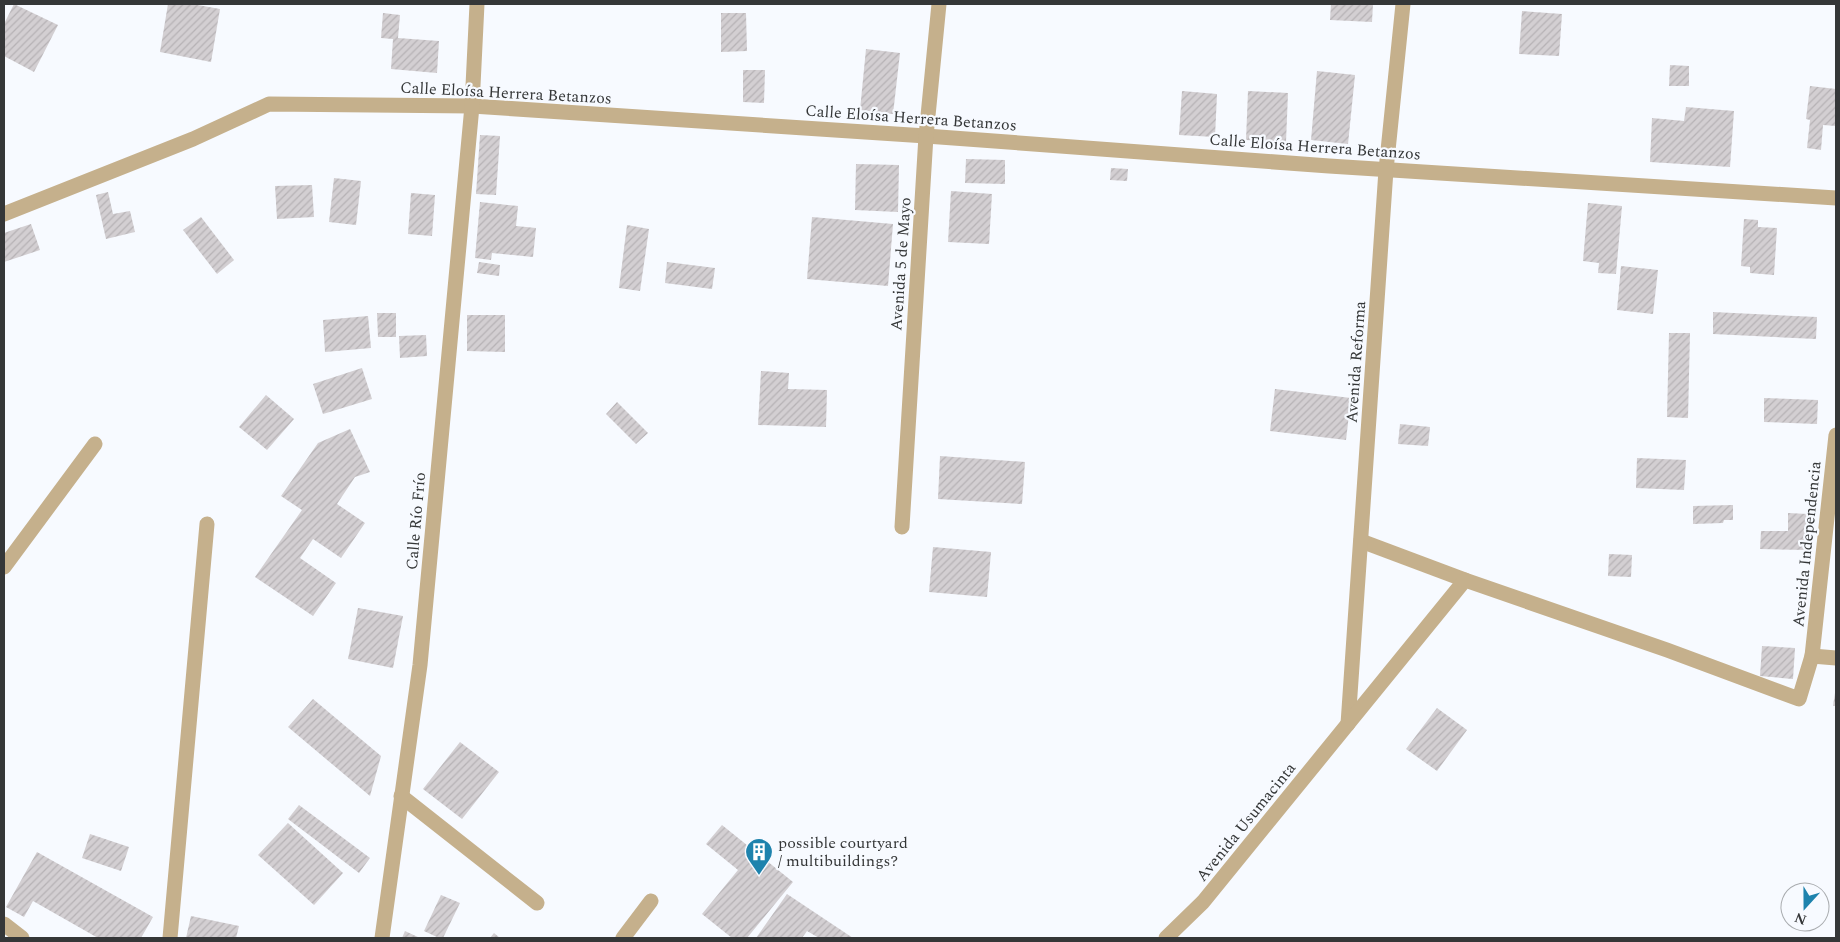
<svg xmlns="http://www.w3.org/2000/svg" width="1840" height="942" font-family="Spectral,serif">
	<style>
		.building { fill: url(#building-hatch) }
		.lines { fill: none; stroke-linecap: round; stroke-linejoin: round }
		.minor { stroke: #c5b08c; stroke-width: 15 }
		.labels { text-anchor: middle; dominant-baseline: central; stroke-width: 4.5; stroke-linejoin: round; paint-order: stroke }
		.street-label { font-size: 16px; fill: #353738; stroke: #f7faff }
		.poi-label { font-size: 16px; fill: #353738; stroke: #f7faff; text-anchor: start }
	</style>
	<defs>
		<pattern id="building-hatch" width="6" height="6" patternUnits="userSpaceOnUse" patternTransform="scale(1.25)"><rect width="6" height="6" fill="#d3cfd2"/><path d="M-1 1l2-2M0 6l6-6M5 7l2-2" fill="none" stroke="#b6b2b5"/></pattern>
	</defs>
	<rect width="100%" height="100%" fill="#f7faff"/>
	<g class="building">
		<polygon points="14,4 58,25 34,72 4,56 4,24"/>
		<polygon points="168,4 192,4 220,9 211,62 160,52"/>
		<polygon points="1331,4 1373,4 1372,22 1330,20"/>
		<polygon points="1522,11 1562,14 1559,56 1519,54"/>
		<polygon points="383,13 400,15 398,38 439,41 437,73 391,69 393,39 381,38"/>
		<polygon points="721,13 746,13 747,51 721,52"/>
		<polygon points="866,49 900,53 893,114 860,110"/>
		<polygon points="1670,65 1689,66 1689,86 1669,86"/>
		<polygon points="743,70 765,70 764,103 743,102"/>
		<polygon points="1317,71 1355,75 1348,144 1311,140"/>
		<polygon points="1810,86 1836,89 1836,126 1823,125 1821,150 1807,148 1810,120 1806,119"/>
		<polygon points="1182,91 1217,94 1215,137 1179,135"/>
		<polygon points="1248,91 1288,93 1286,142 1246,140"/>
		<polygon points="1686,107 1734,111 1730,167 1650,162 1652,118 1684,121"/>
		<polygon points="480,135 500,136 496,195 476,194"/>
		<polygon points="966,159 1005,160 1005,184 965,183"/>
		<polygon points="856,164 899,165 898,212 855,210"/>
		<polygon points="1111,168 1128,169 1127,181 1110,180"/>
		<polygon points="334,178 361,181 356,225 329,222"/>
		<polygon points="312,185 314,217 277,219 275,186"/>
		<polygon points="951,191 992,194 989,244 948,242"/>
		<polygon points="108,192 113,214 130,211 135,232 106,239 96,195"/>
		<polygon points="411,193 435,195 432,236 408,234"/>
		<polygon points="480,202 518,206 516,226 536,228 533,257 492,253 491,260 475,258"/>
		<polygon points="1588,203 1622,206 1616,274 1598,273 1599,263 1583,261"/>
		<polygon points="201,217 234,260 217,274 183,230"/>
		<polygon points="812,217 893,224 888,286 807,279"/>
		<polygon points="1744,219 1758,220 1758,227 1777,228 1774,275 1750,273 1750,267 1741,266"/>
		<polygon points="31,224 40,250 4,262 4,233"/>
		<polygon points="627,225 649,229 640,291 619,288"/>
		<polygon points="479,262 500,265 499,276 477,273"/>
		<polygon points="667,262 715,268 712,289 665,283"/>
		<polygon points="1621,266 1658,270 1653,314 1617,310"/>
		<polygon points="1713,312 1817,317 1816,339 1713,334"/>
		<polygon points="377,313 396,313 396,337 378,337"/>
		<polygon points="467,315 505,315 505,352 467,351"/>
		<polygon points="368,316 371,348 325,352 323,320"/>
		<polygon points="1669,333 1690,333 1688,418 1667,417"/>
		<polygon points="426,335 427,356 400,358 399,336"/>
		<polygon points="362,368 372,399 323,414 313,384"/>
		<polygon points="761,371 789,373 788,389 827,390 826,427 758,425"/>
		<polygon points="1275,389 1351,398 1346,440 1270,431"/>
		<polygon points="266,395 294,419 267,450 239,427"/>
		<polygon points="1764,398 1818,400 1817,424 1764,422"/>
		<polygon points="617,402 648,433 636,444 606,414"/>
		<polygon points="1400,424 1430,427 1428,446 1398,444"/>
		<polygon points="350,429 370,472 355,477 337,504 365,523 341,558 313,539 300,558 336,583 313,616 255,577 302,510 281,496 318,443"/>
		<polygon points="940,456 1025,462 1022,504 938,499"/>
		<polygon points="1637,458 1686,460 1684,490 1636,488"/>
		<polygon points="1733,505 1733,520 1724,520 1723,523 1693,524 1693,506"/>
		<polygon points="1788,513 1808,514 1807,550 1760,549 1761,531 1788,531"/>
		<polygon points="933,547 991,552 987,597 929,592"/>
		<polygon points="1609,554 1632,555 1631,577 1608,576"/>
		<polygon points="358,608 403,616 393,668 348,659"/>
		<polygon points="1762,646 1795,648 1793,679 1760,676"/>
		<polygon points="1835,693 1836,694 1836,706 1833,706"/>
		<polygon points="313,699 381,756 370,796 288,727"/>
		<polygon points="1437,708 1467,730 1437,771 1406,749"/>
		<polygon points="460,742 499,772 462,819 423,789"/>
		<polygon points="299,805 370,858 359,873 288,819"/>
		<polygon points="288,823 343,873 314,905 258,855"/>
		<polygon points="722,825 793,882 747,938 732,938 702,914 738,870 706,844"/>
		<polygon points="90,834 129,847 121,871 82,858"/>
		<polygon points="37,852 153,917 141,938 98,938 33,901 24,917 6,907"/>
		<polygon points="787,894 853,938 819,938 807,931 802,938 756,938"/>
		<polygon points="441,895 460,903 443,938 439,938 424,931"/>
		<polygon points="191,916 239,926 236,938 186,938"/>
		<polygon points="405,931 420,938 402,938"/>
		<polygon points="494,933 500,938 490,938"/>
	</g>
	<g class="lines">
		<g class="minor">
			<polyline points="4,214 193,139 269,104 472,106 926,136 1329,166 1836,198"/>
			<polyline points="902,527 926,136 939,4"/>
			<polyline points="1361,541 1465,580"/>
			<polyline points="4,567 95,444"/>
			<polyline points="1812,656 1836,658"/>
			<polyline points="1348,724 1386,170 1403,4"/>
			<polyline points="401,796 537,903"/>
			<polyline points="4,924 22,938"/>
			<polyline points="170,938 207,524"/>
			<polyline points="382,938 420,665 472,106 477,4"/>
			<polyline points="623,938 651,901"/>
			<polyline points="1166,938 1203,902 1465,580 1667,650 1799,699 1812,656 1836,435"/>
		</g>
	</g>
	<defs>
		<symbol id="building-pin" viewBox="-11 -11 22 30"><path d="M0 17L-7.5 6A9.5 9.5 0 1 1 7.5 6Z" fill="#1e83ad" stroke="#f7faff"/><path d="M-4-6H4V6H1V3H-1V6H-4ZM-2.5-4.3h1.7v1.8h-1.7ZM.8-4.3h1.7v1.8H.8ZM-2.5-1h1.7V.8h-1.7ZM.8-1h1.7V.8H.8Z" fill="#fff"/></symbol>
	</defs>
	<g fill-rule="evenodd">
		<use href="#building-pin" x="743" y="836" width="32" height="43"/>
	</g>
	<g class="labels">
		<g class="street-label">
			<text transform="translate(506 93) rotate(3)">Calle Eloísa Herrera Betanzos</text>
			<text transform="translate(911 118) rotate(4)">Calle Eloísa Herrera Betanzos</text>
			<text transform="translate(1315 147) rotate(4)">Calle Eloísa Herrera Betanzos</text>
			<text transform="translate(901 264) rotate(-86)">Avenida 5 de Mayo</text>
			<text transform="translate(1356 362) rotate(-86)">Avenida Reforma</text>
			<text transform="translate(416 521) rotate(-85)">Calle Río Frío</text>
			<text transform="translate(1807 544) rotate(-84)">Avenida Independencia</text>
			<text transform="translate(1246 822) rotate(-51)">Avenida Usumacinta</text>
		</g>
		<g class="poi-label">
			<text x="778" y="843">possible courtyard<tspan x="778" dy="18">/ multibuildings?</tspan></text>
		</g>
	</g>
	<rect width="1840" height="942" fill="none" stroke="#353738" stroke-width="10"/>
	<g transform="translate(1805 907) rotate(201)"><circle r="24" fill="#f7faff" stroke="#a9acaf"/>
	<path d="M0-4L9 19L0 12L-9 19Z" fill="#1e83ad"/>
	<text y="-8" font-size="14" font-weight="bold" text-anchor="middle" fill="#353738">N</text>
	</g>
</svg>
